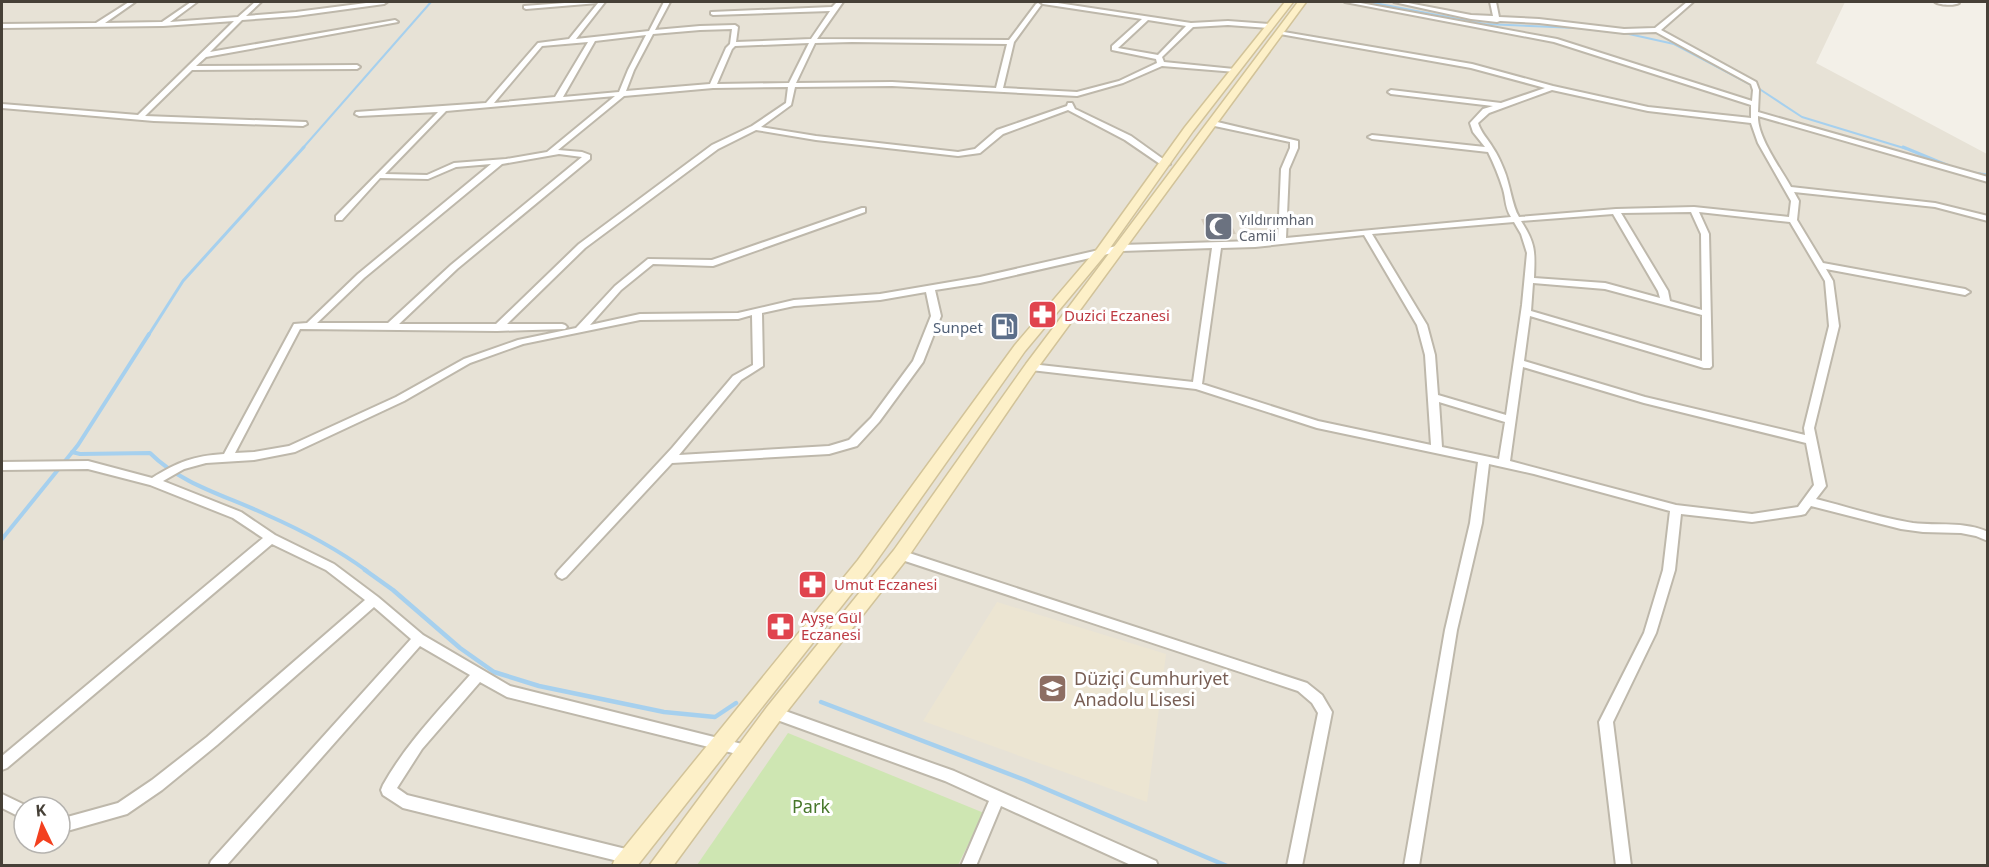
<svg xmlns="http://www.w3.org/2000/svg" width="1989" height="867" font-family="'Noto Sans',sans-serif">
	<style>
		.residential { fill: #e7e2d6; fill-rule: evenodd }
		.education { fill: #ece5d2 }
		.green { fill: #cee6b2 }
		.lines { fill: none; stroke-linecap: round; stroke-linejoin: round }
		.stream-far3 { stroke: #a6d0ee; stroke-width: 2 }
		.stream-far2 { stroke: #a6d0ee; stroke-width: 3 }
		.stream-far1 { stroke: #a6d0ee; stroke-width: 4 }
		.stream { stroke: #a6d0ee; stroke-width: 4.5 }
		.building { fill: #d5ccbd }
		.street-casing { stroke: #beb8ab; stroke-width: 4 }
		.secondary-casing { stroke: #d2c399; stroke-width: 3 }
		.street { fill: #fff; fill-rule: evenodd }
		.secondary { fill: #fdf0c8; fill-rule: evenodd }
		.labels { text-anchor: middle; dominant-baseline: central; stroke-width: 6; stroke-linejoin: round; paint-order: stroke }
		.far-worship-label { font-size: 14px; fill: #5b616d; stroke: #fff; text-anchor: start }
		.health-label { font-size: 15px; fill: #be3a42; stroke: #fff; text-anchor: start }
		.service-label { font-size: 15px; fill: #4e5e75; stroke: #fff; text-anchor: end }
		.near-education-label { font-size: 18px; fill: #785e54; stroke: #fff; text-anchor: start }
		.near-park-label { font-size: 18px; fill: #47772b; stroke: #fff }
	</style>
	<rect width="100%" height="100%" fill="#f3f0e8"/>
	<path class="residential" d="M2 2H1845L1816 63 1987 154V865L2 866ZM24 807H60V843H24Z"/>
	<polygon class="education" points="997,602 1166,654 1147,802 923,721"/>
	<polygon class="green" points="788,733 984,813 958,865 697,865"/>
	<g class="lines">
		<g class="stream-far3">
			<polyline points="1369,2 1485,24 1577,28 1629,34 1674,44 1761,90 1802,117 1907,149"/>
			<polyline points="302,149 431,2"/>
		</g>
		<g class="stream-far2">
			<polyline points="1903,147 1949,166"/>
			<polyline points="1973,173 1988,175"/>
			<polyline points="148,336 183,281 304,147"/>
		</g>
		<g class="stream-far1">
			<path d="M72 452 80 454 150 453C182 485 227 496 267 515 301 530 337 549 367 571"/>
			<polyline points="2,539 78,445 149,334"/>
		</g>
		<g class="stream">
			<polyline points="365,570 393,590 460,648 494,672 539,686 664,712 715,717 736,703"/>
			<polyline points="821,702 1025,780 1227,866"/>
		</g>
	</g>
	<polygon class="building" points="1228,218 1236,234 1208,235 1201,219"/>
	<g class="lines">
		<defs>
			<g id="street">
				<polygon points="129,2 135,2 105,23 162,22 191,2 197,2 170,22 238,17 255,2 261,2 246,16 296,12 374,2 387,2 384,4 296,16 242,20 210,52 395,20 398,22 206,57 196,66 357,65 360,67 357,69 192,70 145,116 306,122 307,124 303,126 154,121 2,108 2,104 138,115 234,21 163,26 2,28 2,24 96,23"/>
				<path d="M578 2H605L576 39 649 31 664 2H670L655 30 700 26 735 25 738 27 736 42 811 39 830 11 713 15 711 14V12L832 7 837 2H843L817 39 1009 40 1036 4 1038 3 1041 5 1014 42 1003 88 1077 92 1119 81 1157 63 1156 59 1112 50V46L1142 19 1043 4 1040 2H1051L1191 23 1228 21 1269 24 1272 26 1269 28 1228 25 1193 27 1162 57 1164 62 1234 69 1236 70V72L1162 66 1123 83 1077 96 892 86 795 87 791 105 761 127 816 136 958 152 975 149 997 130 1067 106 1068 103H1072L1075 109 1131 136 1170 164 1163 166 1125 140 1068 110 1003 134 980 153 958 156 816 140 756 130 718 149 585 248 507 324H562L565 325 567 327 565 329 497 331 300 329 235 453 254 452 289 446 396 397 464 359 518 340 576 328 615 286 648 259 712 260 862 208H865V212L713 266 653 264 621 290 590 325 640 314 738 313 794 300 880 294 980 277 1121 245 1255 241 1278 239 1281 169 1290 148V142L1210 125 1209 123 1213 121 1298 141V148L1289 169 1286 238 1511 217C1505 208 1506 199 1503 189 1499 176 1494 164 1488 152L1372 139 1368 137 1372 135 1485 147 1473 132 1470 123 1483 109 1493 106 1391 94 1388 92 1391 90 1501 103 1545 88 1471 68 1280 34 1278 33V31L1472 64 1553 86 1648 107 1751 118V105L1554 42 1345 2H1355L1557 39 1752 101 1753 90 1751 84 1656 32 1624 33 1539 23 1500 21 1497 22 1471 19 1394 2H1403L1471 15 1493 16 1490 2H1496L1499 17 1539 19 1624 29 1655 28 1687 2H1693L1661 30 1756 82 1759 90 1758 112 1988 177V182L1758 116C1757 137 1781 169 1791 187L1935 203 1988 216V221L1935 207 1794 192 1799 201 1797 220 1823 263 1965 289 1970 292 1965 295 1826 269 1833 281 1839 326 1814 428 1826 486 1816 499C1848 507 1880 518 1913 523 1938 526 1964 521 1988 532V541L1976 536 1961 533 1923 532 1901 529 1811 506 1805 514 1801 515 1752 522 1681 514 1675 570 1656 633 1613 722 1631 866H1616L1599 722 1644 633 1663 570 1670 511 1534 474 1489 464 1482 523 1457 630 1419 866H1404L1445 630 1470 523 1478 462 1317 428 1196 389 1031 370 1026 367 1031 364 1193 382 1212 248 1121 251 980 283 935 290 941 316 923 362 879 422 857 446 829 454 672 463 566 577 562 579 558 577 556 574 558 571 672 448 733 376 753 365 752 315 738 319 640 320 523 344 470 363 404 401 295 452 254 460 206 463 184 469 163 481 241 512 275 535 334 564 378 597 423 635 510 686 750 746 752 750 750 754 745 756 507 697 480 682 422 749 397 788 407 795 630 850 635 852 637 857 635 862 630 864 403 808 383 795 381 790 383 785C406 744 438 711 470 675L420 646 226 866H209L211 861 411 639 374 607 217 745 162 790 127 814 60 833V819L118 803 152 780 207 737 365 600 326 570 272 544 7 768 2 770V756L263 538 233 518 150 485 88 469 2 470V462L88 461 152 478C178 462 193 456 224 454L294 324 307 323 358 274 491 164 456 167 428 179 380 178 342 220H336V216L438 112 359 116 355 114 356 112 486 103 538 43 569 39 598 3 526 9 524 8V6ZM1148 20 1186 26 1158 55 1118 48ZM732 29 730 44 726 48 710 84 626 91 634 70 653 34 700 30ZM646 35 628 70 619 92 563 97 595 41ZM588 42 555 97 494 103 542 46ZM852 42 1007 44 996 88 892 82 796 83 815 43ZM809 43 789 83 717 84 732 49 735 46ZM788 87 786 103 752 126 712 145 579 244 496 324H399L457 269 590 159V155L582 152 558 150 624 96 713 88ZM1552 90 1648 111 1751 123 1758 143 1791 201 1789 217 1694 207 1616 209 1519 217C1512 206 1510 184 1504 170 1501 163 1498 155 1493 148 1488 139 1481 133 1478 123L1489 113ZM615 96 547 152 506 159 454 163 427 175 385 174 446 111ZM559 154 582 157 451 265 388 323H317L364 278 502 164ZM1691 212 1701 234 1702 310 1670 301 1668 291 1621 213ZM1699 212 1790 222 1825 281 1829 326 1804 428 1805 435 1645 397 1524 361 1530 316 1704 368H1710L1712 366 1709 234ZM1613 214 1658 291 1660 298 1605 283 1534 278C1535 252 1536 244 1521 221ZM1514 222 1521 234 1527 253 1522 305 1506 415 1438 395 1435 355 1427 325 1372 234ZM1364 235 1417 325 1425 355 1431 445 1318 421 1202 384 1221 248 1255 247ZM1533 283 1605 289 1702 315V361L1531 311ZM926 292 931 316 913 361 871 418 849 440 829 446 679 455 741 380 763 366 762 313 794 306 880 300ZM1523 367 1644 403 1806 443 1814 485 1798 507 1752 514 1676 505 1510 461ZM1439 402 1505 422 1499 459 1442 447Z"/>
				<path d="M1935 2H1957L1959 3C1954 6 1940 5 1935 2Z"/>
				<polygon points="900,550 1307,683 1322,695 1332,712 1302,866 1287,866 1318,713 1312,703 1298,691 896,558 894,555 896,552"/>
				<polygon points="774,707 954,771 1156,861 1158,866 1133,866 1001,806 976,866 961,866 989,801 945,781 769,717 767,713 769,709"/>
				<polygon points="2,794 29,807 24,807 24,819 2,808"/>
			</g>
			<g id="secondary">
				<polygon points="1285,2 1293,2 1193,131 1105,255 1025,351 870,570 637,866 612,866 615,859 858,560 1015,345 1097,249 1185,127"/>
				<polygon points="1298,2 1306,2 1036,370 906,560 781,719 673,866 649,866 767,707 894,550 1026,364"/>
			</g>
		</defs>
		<use href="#street" class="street-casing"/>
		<use href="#secondary" class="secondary-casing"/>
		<use href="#street" class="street"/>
		<use href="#secondary" class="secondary"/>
	</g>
	<defs>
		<symbol id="mosque-square" viewBox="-11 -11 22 22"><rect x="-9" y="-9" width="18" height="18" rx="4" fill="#6b7280" stroke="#fff"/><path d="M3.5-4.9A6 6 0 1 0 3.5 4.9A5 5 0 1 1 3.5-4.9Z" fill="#fff"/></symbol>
		<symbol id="pharmacy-square" viewBox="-11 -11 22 22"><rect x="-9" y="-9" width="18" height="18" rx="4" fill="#e0444e" stroke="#fff"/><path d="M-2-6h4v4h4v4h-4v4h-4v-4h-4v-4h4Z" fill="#fff"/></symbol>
		<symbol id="fuel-square" viewBox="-11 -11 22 22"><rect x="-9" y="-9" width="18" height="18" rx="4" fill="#5c6f8a" stroke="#fff"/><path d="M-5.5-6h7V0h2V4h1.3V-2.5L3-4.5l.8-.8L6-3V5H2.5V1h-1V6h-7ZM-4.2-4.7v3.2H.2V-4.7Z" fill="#fff"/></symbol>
		<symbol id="school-square" viewBox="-11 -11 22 22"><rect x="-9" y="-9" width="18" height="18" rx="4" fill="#8d6e63" stroke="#fff"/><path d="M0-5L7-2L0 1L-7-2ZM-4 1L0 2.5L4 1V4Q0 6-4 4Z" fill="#fff"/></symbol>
	</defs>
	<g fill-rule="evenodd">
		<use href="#mosque-square" x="1202" y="210" width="33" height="33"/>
		<use href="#pharmacy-square" x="1026" y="298" width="33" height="33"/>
		<use href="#fuel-square" x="988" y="310" width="33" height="33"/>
		<use href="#pharmacy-square" x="796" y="568" width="33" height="33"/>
		<use href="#pharmacy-square" x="764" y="610" width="33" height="33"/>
		<use href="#school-square" x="1036" y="672" width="33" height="33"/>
	</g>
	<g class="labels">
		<g class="far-worship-label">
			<text x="1239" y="219">Yıldırımhan<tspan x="1239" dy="16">Camii</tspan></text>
		</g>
		<g class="health-label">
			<text x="1064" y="315">Duzici Eczanesi</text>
			<text x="834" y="584">Umut Eczanesi</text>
			<text x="801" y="617">Ayşe Gül<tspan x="801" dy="17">Eczanesi</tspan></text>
		</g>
		<g class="service-label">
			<text x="983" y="327">Sunpet</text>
		</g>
		<g class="near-education-label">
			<text x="1074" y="678">Düziçi Cumhuriyet<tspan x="1074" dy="21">Anadolu Lisesi</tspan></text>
		</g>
		<g class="near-park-label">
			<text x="811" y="806">Park</text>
		</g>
	</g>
	<rect width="1989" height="867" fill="none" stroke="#464037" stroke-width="6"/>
	<g transform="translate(42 825) rotate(355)"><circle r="28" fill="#ffffff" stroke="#b5b3af" stroke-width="1.5"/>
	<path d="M0-4.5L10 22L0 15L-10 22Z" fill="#f3401f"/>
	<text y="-9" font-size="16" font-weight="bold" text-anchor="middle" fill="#464037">K</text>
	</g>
</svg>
